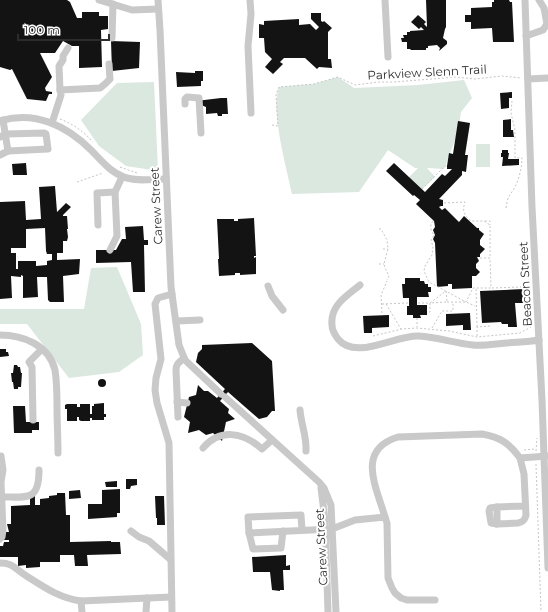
<svg xmlns="http://www.w3.org/2000/svg" width="548" height="612" font-family="Montserrat,sans-serif">
	<style>
		.green { fill: #dbe8e0 }
		.building { fill: #131313; fill-rule: evenodd }
		.lines { fill: none; stroke-linecap: round; stroke-linejoin: round }
		.path { stroke: #c6c6c6; stroke-width: 1; stroke-dasharray: 2 2; stroke-linecap: butt }
		.minor { stroke: #c9c9c9; stroke-width: 7 }
		.labels { text-anchor: middle; dominant-baseline: central; stroke-width: 4; stroke-linejoin: round; paint-order: stroke }
		.street-label { font-size: 12px; fill: #2c2c2c; stroke: #fff }
	</style>
	<rect width="100%" height="100%" fill="#fff"/>
	<g class="green">
		<path d="M338 77 354 88 418 85 464 80 472 98 461 112 458 132 444 169 427 168 435 177 422 189 409 177 418 168H415L388 150 359 192 292 194C287 170 270 109 279 87L314 84Z"/>
		<polygon points="154,82 158,171 126,166 99,146 81,120 117,83"/>
		<rect x="476" y="144" width="14" height="23"/>
		<polygon points="117,267 141,324 143,355 119,372 69,378 27,324 0,324 0,309 84,309 91,268"/>
	</g>
	<g class="building">
		<polygon points="0,0 67,0 70,2 77,18 82,18 82,12 99,12 99,16 108,16 108,29 101,30 102,67 79,68 79,46 72,46 63,41 55,53 40,53 52,77 45,88 46,91 52,92 52,94 49,94 46,101 27,99 12,69 10,70 0,67"/>
		<polygon points="426,0 446,0 446,27 445,29 443,38 447,41 447,44 439,51 440,48 437,45 428,46 428,48 426,48 426,50 411,50 410,49 407,49 407,42 402,42 401,38 404,38 403,35 407,35 407,32 410,32 410,31 424,30 421,27 419,29 411,22 418,15 426,22 424,24 427,27"/>
		<polygon points="494,0 509,0 510,2 512,2 514,42 493,42 492,28 471,29 471,22 465,22 465,15 471,15 471,8 492,7 492,2 494,2"/>
		<polygon points="311,13 321,13 321,21 323,22 324,21 332,28 328,32 328,59 331,59 332,68 319,67 317,69 305,58 284,58 280,62 283,64 273,74 265,67 272,59 265,52 264,38 259,38 259,24 264,25 264,21 299,19 299,25 310,24 316,30 319,27 311,19"/>
		<polygon points="111,41 140,42 139,68 112,71"/>
		<polygon points="195,71 203,71 203,81 201,81 201,86 177,87 176,72 195,73"/>
		<polygon points="512,92 512,98 509,98 509,108 501,109 500,93"/>
		<polygon points="221,98 227,98 228,114 222,114 222,116 218,116 217,113 206,114 206,107 196,103 196,101"/>
		<polygon points="511,119 511,130 513,130 514,137 503,137 503,120"/>
		<polygon points="458,121 470,123 465,155 468,155 466,172 462,171 462,175 439,199 443,200 443,206 441,206 439,207 442,210 445,208 459,222 464,216 477,228 479,228 479,230 484,234 480,240 480,245 485,249 480,254 480,257 477,257 479,261 476,264 476,268 480,272 476,276 472,276 472,288 452,289 452,284 448,284 448,286 437,287 435,243 433,239 435,235 433,230 435,227 434,221 416,204 420,200 414,195 413,196 386,171 394,163 425,192 442,174 445,176 452,169 447,169 447,166 449,153 453,154"/>
		<polygon points="502,150 508,150 508,153 509,153 508,159 519,159 519,165 502,166 503,157 501,157 501,153 502,153"/>
		<polygon points="26,163 27,175 13,175 12,164"/>
		<path d="M55 186 57 212 66 203 71 207 63 215V216H67L68 229H67L68 237 67 241H63V253H57V260L80 259 79 274 63 276 64 302H50L48 300 47 277H37L38 297 23 298V276L21 275V277L11 276 12 298 0 299V202L25 201 26 220 41 219 39 187ZM45 228 46 251 47 254H52V260L47 261V265L36 266V261H18V269H16V253H11V248H26V229Z"/>
		<polygon points="254,218 256,256 254,256 254,258 256,257 256,274 240,275 240,273 235,273 235,275 219,276 218,259 219,259 217,219 234,219 234,221 238,221 238,219"/>
		<polygon points="143,226 144,240 148,240 148,245 144,245 145,292 133,292 131,262 96,263 96,250 116,250 122,239 126,239 125,227"/>
		<polygon points="405,278 420,278 420,281 424,281 425,284 428,284 428,287 431,287 431,292 428,292 429,297 417,297 417,305 427,305 427,315 420,315 421,318 413,318 413,315 407,315 407,306 409,306 409,298 403,298 402,284 405,284"/>
		<polygon points="524,289 525,303 515,303 517,327 508,327 508,324 502,324 501,322 482,323 480,291"/>
		<polygon points="470,313 471,330 463,330 463,325 446,326 446,314"/>
		<polygon points="389,315 389,327 372,328 372,333 364,333 363,316"/>
		<polygon points="252,343 272,361 275,411 272,411 267,417 259,419 228,392 220,401 229,409 228,413 235,419 226,422 222,441 213,433 206,435 199,430 188,433 190,422 184,417 189,397 196,395 198,385 204,391 208,391 217,398 225,389 196,362 198,353 202,349 202,345"/>
		<polygon points="0,349 6,349 6,352 8,352 9,356 0,357"/>
		<polygon points="14,365 17,365 18,367 20,367 21,373 22,373 21,387 18,387 18,389 14,389 13,382 12,382 11,373 13,373"/>
		<circle cx="102" cy="383" r="4"/>
		<polygon points="104,403 104,414 106,414 106,417 104,417 104,420 92,420 92,418 90,418 90,421 81,421 79,420 79,417 77,417 77,421 67,421 67,409 65,409 65,405 67,404 77,404 77,407 80,407 80,404 90,404 90,414 92,414 92,406 94,406 94,404"/>
		<polygon points="13,406 25,406 26,422 39,422 39,430 32,430 32,433 14,433"/>
		<polygon points="126,479 137,479 137,485 131,486 130,489 126,489"/>
		<polygon points="117,481 117,487 106,487 105,482"/>
		<polygon points="120,489 120,513 117,513 117,517 88,519 88,504 102,504 102,490"/>
		<polygon points="80,490 81,498 69,499 69,491"/>
		<polygon points="57,493 65,493 66,515 70,515 70,542 111,541 111,542 120,542 121,554 87,555 88,566 75,566 74,555 60,555 60,562 40,562 40,567 26,568 26,565 18,566 18,557 0,557 0,546 3,546 4,542 9,542 9,540 3,540 2,532 9,532 7,524 11,524 11,506 30,505 30,496 35,495 35,505 40,505 40,499 49,498 49,496 57,495"/>
		<polygon points="155,496 164,496 165,525 157,525 157,518 156,518"/>
		<polygon points="286,555 286,566 290,565 290,570 283,570 284,590 280,590 280,591 272,590 270,572 253,572 252,557"/>
	</g>
	<g class="lines">
		<g class="path">
			<path d="M60 119C73 124 83 131 93 142"/>
			<polyline points="272,125 278,126 276,94 279,87 314,84 338,77 355,85 379,82 394,82 456,77 475,79 502,76 521,78"/>
			<polyline points="120,167 137,173"/>
			<polyline points="77,182 103,173"/>
			<polyline points="422,189 445,166 447,166"/>
			<path d="M444 203 465 202C462 211 464 215 471 221H484L490 225V258H478"/>
			<path d="M506 208C508 195 509 197 515 187 519 179 522 167 522 158H515V130L511 113 512 101"/>
			<path d="M433 221C429 226 431 231 434 235L431 240 433 247 432 255 425 266 424 271 429 282 466 302 473 288H491L490 258"/>
			<polyline points="485,221 490,221 490,225"/>
			<polyline points="379,229 381,229 387,240 388,249 384,264 385,268 389,276 387,280"/>
			<polyline points="383,249 388,249"/>
			<polyline points="528,259 528,266"/>
			<polyline points="379,264 384,264"/>
			<polyline points="492,288 521,287"/>
			<polyline points="476,289 477,327"/>
			<polyline points="447,302 466,302 475,306"/>
			<polyline points="418,303 430,303 446,291 447,302 430,303 430,312 427,313"/>
			<polyline points="382,304 408,303"/>
			<polyline points="386,304 401,329"/>
			<polyline points="382,313 381,295 387,281"/>
			<polyline points="417,318 417,327"/>
			<polyline points="432,328 442,311 453,311 453,302"/>
			<polyline points="373,336 402,329 417,328 449,331 477,337 520,333 531,327"/>
			<polyline points="477,336 477,327 490,326 490,324"/>
			<polyline points="524,450 535,449"/>
			<polyline points="536,451 537,438"/>
			<polyline points="536,464 541,612"/>
		</g>
		<g class="minor">
			<polyline points="99,0 132,10 158,9"/>
			<polyline points="158,0 160,30 171,287 179,345 185,360 221,394"/>
			<polyline points="250,0 251,14 248,46 251,113"/>
			<polyline points="385,0 388,57"/>
			<polyline points="525,0 532,207 542,400 548,568"/>
			<polyline points="526,36 543,30 547,24 544,8 539,0"/>
			<polyline points="112,38 113,4"/>
			<polyline points="528,79 548,78"/>
			<polyline points="60,90 59,66 63,60 63,56 68,48"/>
			<polyline points="185,104 185,99 187,97 199,98 201,133"/>
			<polyline points="3,120 8,151"/>
			<path d="M0 121C35 110 67 126 91 150 101 160 110 172 124 177 136 182 153 179 166 179"/>
			<polyline points="52,123 61,95 60,90 100,88 105,84 110,79 109,64"/>
			<polyline points="0,137 6,134 44,133 46,134 48,149 8,151 0,155"/>
			<polyline points="98,225 97,193 115,192"/>
			<polyline points="110,250 117,236 115,192 122,177"/>
			<path d="M360 285C347 296 330 305 332 325 332 330 335 335 338 339 356 361 394 335 419 336 437 337 454 343 473 345 484 346 494 344 506 343 517 342 528 342 539 340"/>
			<polyline points="268,286 272,296 283,310"/>
			<polyline points="172,294 158,298 155,304 161,359 156,378 155,390 157,403 169,443 172,612"/>
			<polyline points="176,321 200,320"/>
			<path d="M0 335C23 335 49 345 55 370 57 382 57 394 57 407 57 422 58 437 58 453"/>
			<polyline points="225,397 319,482 324,488 331,505 336,612"/>
			<polyline points="177,402 187,403"/>
			<path d="M300 410C301 424 307 437 306 451"/>
			<path d="M178 417 176 370C176 363 180 362 184 358"/>
			<polyline points="33,420 32,367 29,362 42,349"/>
			<path d="M203 448C220 428 243 432 262 449L272 440"/>
			<path d="M520 458 524 474 526 515C525 520 523 522 518 523L497 524V507L525 506"/>
			<polyline points="321,488 325,520 328,612"/>
			<path d="M2 497C28 497 39 501 39 470"/>
			<polyline points="497,507 490,508 489,511 491,523 497,524"/>
			<path d="M385 517C376 486 356 450 398 437L482 434C500 437 509 443 520 458L548 456"/>
			<polyline points="302,530 301,515 248,517 249,533 332,529 355,520 385,517 387,523 388,578 392,588 395,593 401,598 407,600 435,600"/>
			<polyline points="131,531 139,537 149,541 170,559"/>
			<polyline points="249,533 253,549 281,548 283,531"/>
			<polyline points="0,539 2,537 3,530 1,482 3,470 1,456"/>
			<path d="M0 563C13 563 14 568 25 575 44 587 59 598 81 601L171 597"/>
			<polyline points="81,601 82,612"/>
			<polyline points="146,612 147,598"/>
		</g>
	</g>
	<g class="labels">
		<g class="street-label">
			<text transform="translate(427 72) rotate(-3)">Parkview Slenn Trail</text>
			<text transform="translate(156 206) rotate(-93)">Carew Street</text>
			<text transform="translate(525 284) rotate(-93)">Beacon Street</text>
			<text transform="translate(321 547) rotate(-93)">Carew Street</text>
		</g>
	</g>
	<path d="M18 34v6h91v-6" fill="none" stroke="#2c2c2c" stroke-width="2"/>
	<text x="24" y="34" font-size="12" fill="#2c2c2c" stroke="#ffffff" stroke-width="3" paint-order="stroke">100 m</text>
</svg>
